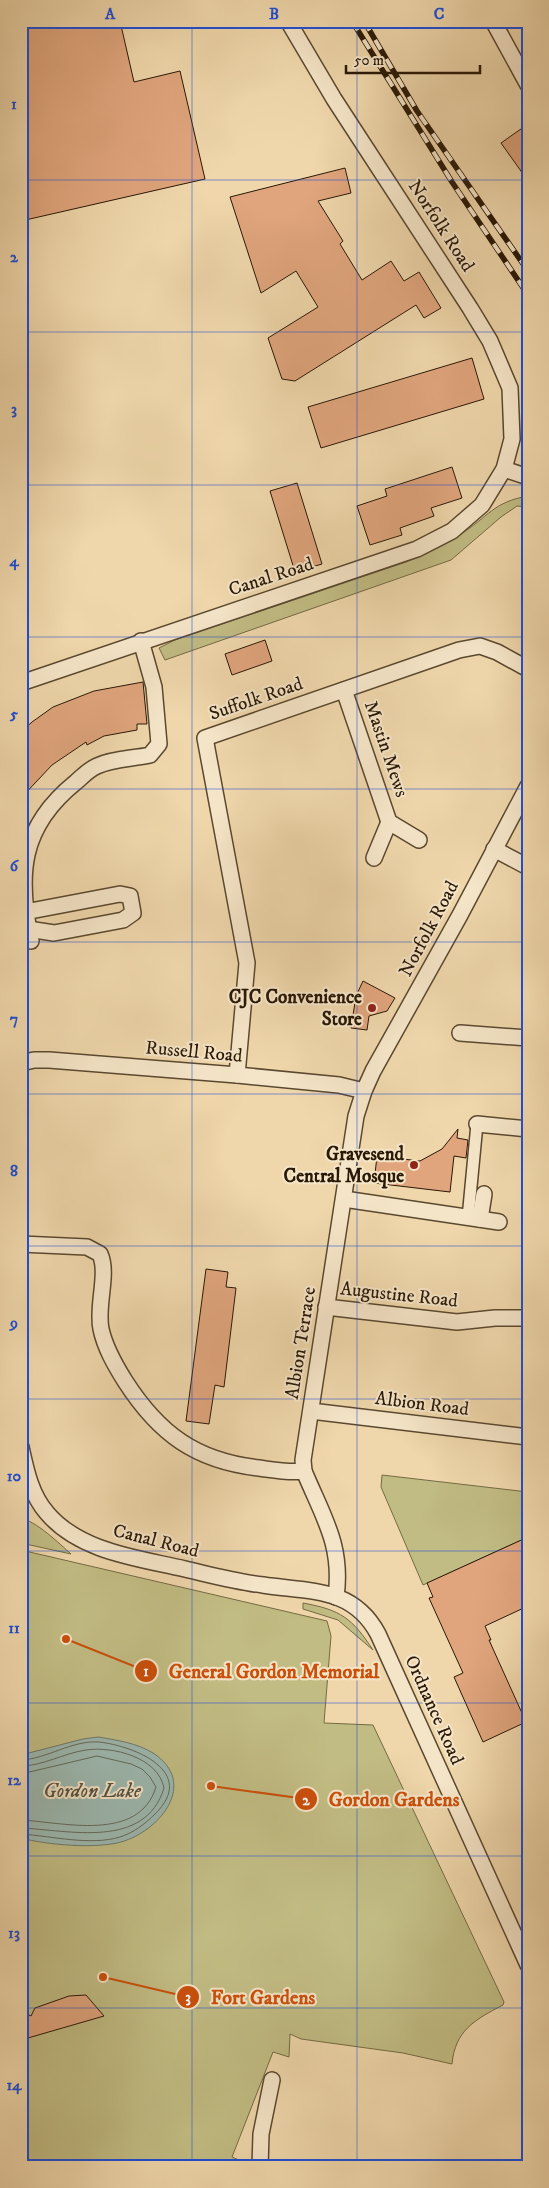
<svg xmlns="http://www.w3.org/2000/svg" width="549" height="2188" font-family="'IM FELL DW Pica',serif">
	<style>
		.green { fill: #c1bc83; stroke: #756a44 }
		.water { fill: #9bb8b0; stroke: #6d786c }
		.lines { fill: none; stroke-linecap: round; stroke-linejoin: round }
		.shore { stroke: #62685b; stroke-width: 1 }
		.building { fill: #e0a57d; stroke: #291806 }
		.pedestrian-casing { stroke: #5a482f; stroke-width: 14 }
		.minor-casing { stroke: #5a482f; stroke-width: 18 }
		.pedestrian { stroke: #f5e5c8; stroke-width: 11 }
		.minor { stroke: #f5e5c8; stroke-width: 15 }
		.rail-casing { stroke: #291806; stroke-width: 5.5 }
		.rail { stroke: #f5e5c8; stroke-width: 4; stroke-dasharray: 11; stroke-linecap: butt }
		.grid { fill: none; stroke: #1d4ed8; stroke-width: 1; stroke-opacity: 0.55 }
		.poi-dot { fill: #8f2418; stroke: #f5e5c8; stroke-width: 2 }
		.labels { text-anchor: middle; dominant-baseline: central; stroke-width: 4; stroke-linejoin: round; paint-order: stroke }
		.street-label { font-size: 19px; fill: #291806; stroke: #f5e5c8 }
		.poi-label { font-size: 19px; font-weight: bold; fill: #291806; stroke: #f5e5c8; text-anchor: end }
		.water-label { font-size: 20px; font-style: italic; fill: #515042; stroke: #f5e5c8 }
		.leader { fill: none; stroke: #cb4f0b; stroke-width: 2 }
		.callout-dot { fill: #cb4f0b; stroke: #f5e5c8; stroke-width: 2 }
		.mark-label { font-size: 15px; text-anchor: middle; font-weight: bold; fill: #fff }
		.callout-label { font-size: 20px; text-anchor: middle; font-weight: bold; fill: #cb4f0b; stroke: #f5e5c8; stroke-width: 4; stroke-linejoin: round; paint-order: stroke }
		.neatline { fill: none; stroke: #1d4ed8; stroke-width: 2 }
		.grid-label { font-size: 16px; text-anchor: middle; font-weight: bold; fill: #1d4ed8 }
	</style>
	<rect width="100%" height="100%" fill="#efd7ab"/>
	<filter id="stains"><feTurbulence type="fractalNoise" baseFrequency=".004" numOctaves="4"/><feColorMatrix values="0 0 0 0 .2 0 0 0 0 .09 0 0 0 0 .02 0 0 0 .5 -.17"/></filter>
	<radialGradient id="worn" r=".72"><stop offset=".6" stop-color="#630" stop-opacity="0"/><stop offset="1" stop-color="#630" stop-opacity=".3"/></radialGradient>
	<g class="green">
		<path d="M528 496V507L517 506 501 517 451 560 165 660 159 648 175 640 406 562C425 554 444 546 461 534 488 517 493 502 528 496Z"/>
		<polygon points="382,1475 528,1492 528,1537 423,1585 381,1487"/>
		<path d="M21 1519C34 1519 61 1545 71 1554L21 1543Z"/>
		<path d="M21 1550 327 1621 331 1636 324 1723 373 1725 504 2002 503 2005C474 2020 455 2031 452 2064L403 2053 301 2039 290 2034 289 2057 273 2052 232 2157 248 2164 246 2167H21Z"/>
		<path d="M303 1603C341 1610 352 1618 373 1650L338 1620 303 1609Z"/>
	</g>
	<path class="water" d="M98 1737C116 1740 137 1743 153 1753 199 1783 160 1831 121 1842 96 1849 47 1845 21 1838V1755L83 1739Z"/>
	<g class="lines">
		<g class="shore">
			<path d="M21 1760C47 1759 72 1740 99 1742 135 1746 198 1772 155 1814 145 1824 133 1833 120 1837 90 1846 52 1836 21 1834"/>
			<path d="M21 1766C43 1766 64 1753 86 1750 112 1746 158 1757 164 1788 145 1850 69 1830 21 1828"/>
			<path d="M21 1774 97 1756 131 1764 142 1769 150 1777 156 1787C139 1843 62 1822 21 1820"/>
		</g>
	</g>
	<g class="building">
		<polygon points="21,21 120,21 134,82 180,71 205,179 21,221"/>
		<polygon points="528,124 528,181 501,143"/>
		<polygon points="345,168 351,193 318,201 343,241 340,244 362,280 391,261 404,281 419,272 441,308 424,318 416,305 295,381 282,379 268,338 318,307 296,271 261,293 230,197"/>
		<polygon points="472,358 484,399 321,448 308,407"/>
		<polygon points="452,467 462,498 431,508 434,516 400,528 402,535 370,545 357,506 387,496 385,489"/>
		<polygon points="297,483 322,564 295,572 270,491"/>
		<polygon points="265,640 272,661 232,675 225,654"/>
		<polygon points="143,682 147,724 137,724 137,730 104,736 87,745 86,742 52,765 21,798 21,732 32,722 53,707 94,691"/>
		<polygon points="363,981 395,998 387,1011 369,1016 367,1030 351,1028 356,996"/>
		<polygon points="458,1129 457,1138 468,1140 466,1158 454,1156 450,1192 374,1183 377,1156 420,1161 442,1149"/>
		<polygon points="206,1269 228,1272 226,1287 236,1288 224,1387 215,1385 209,1424 186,1421"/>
		<polygon points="528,1537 528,1606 485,1626 491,1640 489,1640 526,1722 483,1742 454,1677 463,1673 429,1598 433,1597 427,1583"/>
		<polygon points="86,1995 104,2016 21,2040 21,2011 31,2016 35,2008 69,1996"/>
	</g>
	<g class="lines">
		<defs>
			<polyline id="pedestrian" points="468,1218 477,1124"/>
			<g id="minor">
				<polyline points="493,21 528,85"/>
				<polyline points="504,469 528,477"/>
				<polyline points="21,683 417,549 452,531 482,505 504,469 512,439 510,388 490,341 470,308 334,99 288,21"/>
				<polyline points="344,690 389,822"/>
				<polyline points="494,849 528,867"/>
				<polyline points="374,858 389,822 419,840"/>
				<polyline points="25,912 120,894 130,896 133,913 123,920 54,933 28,929"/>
				<path d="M31 941C17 875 20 827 76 782 83 776 88 770 97 766 114 758 132 759 150 755L159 744 154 687 141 641"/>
				<polyline points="460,1033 528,1038"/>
				<polyline points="21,1063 34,1060 49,1060 237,1075 339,1085 364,1091"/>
				<polyline points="237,1075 247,963 205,738 459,650 480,646 497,652 528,669"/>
				<polyline points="477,1124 528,1129"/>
				<polyline points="344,1199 499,1222"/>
				<polyline points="480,1219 484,1194"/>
				<path d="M21 1244 87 1247 100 1254C109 1274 96 1306 101 1329 105 1348 115 1365 125 1381 159 1434 196 1461 259 1468 274 1470 289 1473 304 1471"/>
				<polyline points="326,1307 457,1322 495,1318 528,1318"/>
				<polyline points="311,1411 528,1437"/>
				<path d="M21 1447C26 1470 31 1495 47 1513 80 1552 138 1558 185 1569 211 1575 237 1582 263 1585 310 1592 353 1587 378 1634L528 1965"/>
				<path d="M336 1597C343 1545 323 1517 304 1471L303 1460 356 1116 364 1091 373 1071 460 915 528 786"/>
				<polyline points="260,2167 261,2134 272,2080"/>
			</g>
		</defs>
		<use href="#pedestrian" class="pedestrian-casing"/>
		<use href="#minor" class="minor-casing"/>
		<use href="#pedestrian" class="pedestrian"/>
		<use href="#minor" class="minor"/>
		<defs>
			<g id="rail">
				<polyline points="352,21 452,182 528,295"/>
				<polyline points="364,21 417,111 528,271"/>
			</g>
		</defs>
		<use href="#rail" class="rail-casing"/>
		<use href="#rail" class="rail"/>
	</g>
	<path class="grid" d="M192 21V2167M357 21V2167M21 180H528M21 332H528M21 485H528M21 637H528M21 789H528M21 942H528M21 1094H528M21 1246H528M21 1399H528M21 1551H528M21 1703H528M21 1856H528M21 2008H528"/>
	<g class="poi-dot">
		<circle cx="372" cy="1008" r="5"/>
		<circle cx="414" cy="1165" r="5"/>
	</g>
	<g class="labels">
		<g class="street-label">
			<text transform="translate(441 226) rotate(57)">Norfolk Road</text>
			<text transform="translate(271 577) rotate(-18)">Canal Road</text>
			<text transform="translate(256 699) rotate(-19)">Suffolk Road</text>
			<text transform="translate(386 749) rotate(71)">Mastin Mews</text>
			<text transform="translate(429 929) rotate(-62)">Norfolk Road</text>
			<text transform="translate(194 1052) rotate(5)">Russell Road</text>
			<text transform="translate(399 1295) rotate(6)">Augustine Road</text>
			<text transform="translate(301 1343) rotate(-81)">Albion Terrace</text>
			<text transform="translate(422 1404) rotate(7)">Albion Road</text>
			<text transform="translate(156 1541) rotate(14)">Canal Road</text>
			<text transform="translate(434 1710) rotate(66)">Ordnance Road</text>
		</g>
		<g class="poi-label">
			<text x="362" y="997">CJC Convenience<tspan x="362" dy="22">Store</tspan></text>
			<text x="404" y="1154">Gravesend<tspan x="404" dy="22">Central Mosque</tspan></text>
		</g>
		<g class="water-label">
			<text x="92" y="1791">Gordon Lake</text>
		</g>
	</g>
	<path class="leader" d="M66 1639L146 1671M211 1786L306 1799M103 1977L188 1997"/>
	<g class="callout-dot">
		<circle cx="66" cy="1639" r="5"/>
		<circle cx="211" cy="1786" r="5"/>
		<circle cx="103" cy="1977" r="5"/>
		<circle cx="146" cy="1671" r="12"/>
		<circle cx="306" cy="1799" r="12"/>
		<circle cx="188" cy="1997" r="12"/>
	</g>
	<g class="mark-label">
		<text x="146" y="1676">1</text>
		<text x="306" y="1805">2</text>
		<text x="188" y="2002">3</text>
	</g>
	<g class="callout-label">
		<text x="274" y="1678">General Gordon Memorial</text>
		<text x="394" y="1806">Gordon Gardens</text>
		<text x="263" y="2004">Fort Gardens</text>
	</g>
	<rect width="549" height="2188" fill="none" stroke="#efd7ab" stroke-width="55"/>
	<path d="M346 65v8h134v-8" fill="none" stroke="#291806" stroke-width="2.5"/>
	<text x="354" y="65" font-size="15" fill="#291806" stroke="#f5e5c8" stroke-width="4" paint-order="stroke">50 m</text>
	<rect x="28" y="28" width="494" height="2132" class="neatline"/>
	<g class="grid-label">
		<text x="110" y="19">A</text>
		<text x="274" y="19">B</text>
		<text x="439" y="19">C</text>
		<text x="14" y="109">1</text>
		<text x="14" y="262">2</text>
		<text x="14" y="414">3</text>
		<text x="14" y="566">4</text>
		<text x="14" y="719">5</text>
		<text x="14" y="871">6</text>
		<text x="14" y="1024">7</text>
		<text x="14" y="1176">8</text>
		<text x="14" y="1328">9</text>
		<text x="14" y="1481">10</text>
		<text x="14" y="1633">11</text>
		<text x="14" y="1785">12</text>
		<text x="14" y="1938">13</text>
		<text x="14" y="2090">14</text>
	</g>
	<rect width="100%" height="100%" filter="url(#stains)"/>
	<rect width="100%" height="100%" fill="url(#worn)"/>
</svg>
